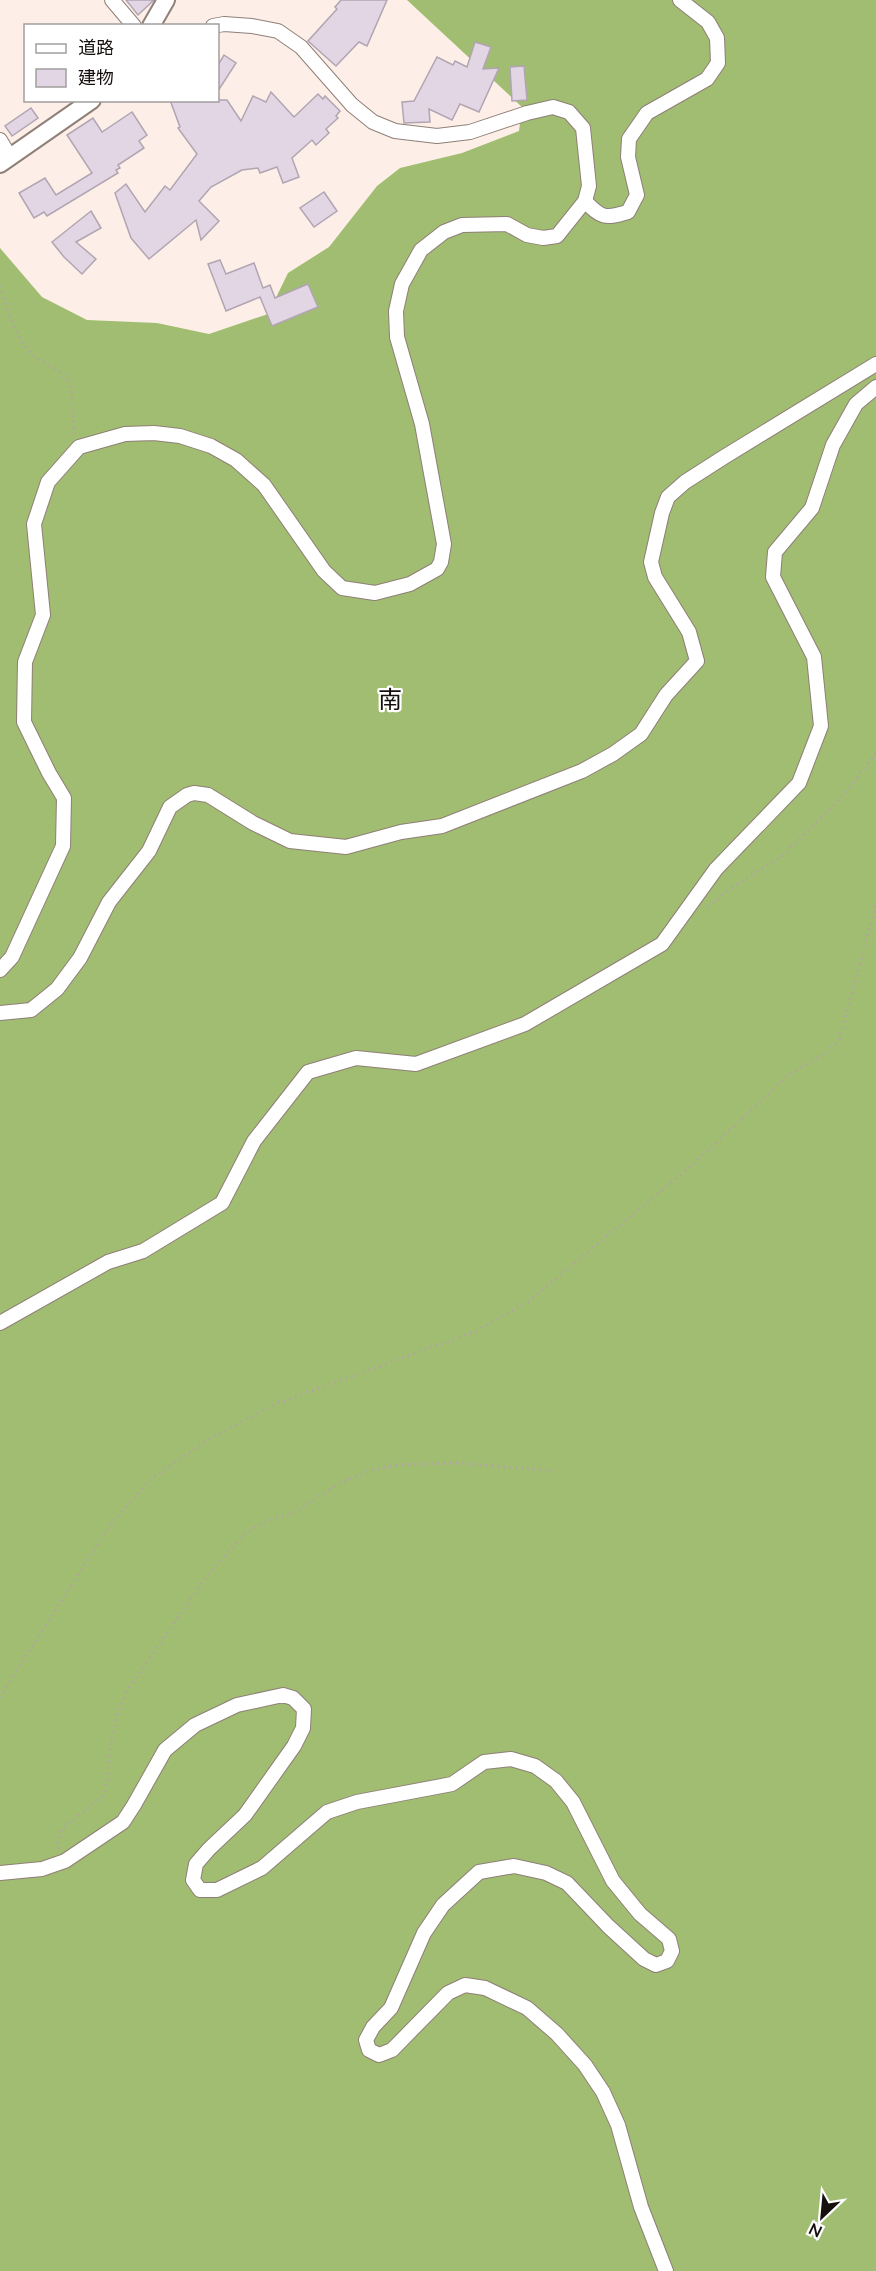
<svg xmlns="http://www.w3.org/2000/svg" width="876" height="2271" font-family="Lato,'Noto Sans JP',sans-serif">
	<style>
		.forest { fill: #a1bd71 }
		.building { fill: #e3d6e4; stroke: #b1a5b2; stroke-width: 1.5 }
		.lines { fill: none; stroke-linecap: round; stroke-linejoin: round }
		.minor-casing { stroke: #8e7f77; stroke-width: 16 }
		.tertiary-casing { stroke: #8e7f77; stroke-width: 20 }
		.path { stroke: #b0a5a0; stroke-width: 3; stroke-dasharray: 1.5 4.5; stroke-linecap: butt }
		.minor { stroke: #fff; stroke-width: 14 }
		.tertiary { stroke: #fff; stroke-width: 16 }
		.labels { text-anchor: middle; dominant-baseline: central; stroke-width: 4.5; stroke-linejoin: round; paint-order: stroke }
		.quarter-label { font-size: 24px; fill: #150f0d; stroke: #fff }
	</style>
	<rect width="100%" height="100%" fill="#fdefe8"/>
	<polygon class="forest" points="407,0 876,0 876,2271 0,2271 0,248 42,297 87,320 157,323 209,334 268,314 288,273 329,247 377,186 400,168 462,153 519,131 522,107"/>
	<g class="building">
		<polygon points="126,0 154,0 138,15"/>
		<polygon points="341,0 387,0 367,46 359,42 336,66 308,41 337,9 335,7"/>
		<polygon points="475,42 491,47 483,69 499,68 479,112 460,104 452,120 429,109 430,122 404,123 402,102 414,101 437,57 453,65 455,61 467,67"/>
		<polygon points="224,55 236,63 218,91 218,65"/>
		<polygon points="524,66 527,100 512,101 510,67"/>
		<polygon points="271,92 294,117 318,94 323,99 325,96 340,111 336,116 338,118 326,129 329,133 316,145 312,140 292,158 299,177 283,183 277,167 260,173 258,168 242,170 211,187 199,201 219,221 201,240 196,220 149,259 131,238 115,193 126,184 145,212 165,186 170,190 197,154 178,128 180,127 170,100 227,100 241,121 253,96 266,102"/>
		<polygon points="31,108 38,118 12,136 5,126"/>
		<polygon points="132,112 147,135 139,141 144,148 118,165 120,168 116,170 118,173 47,216 44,212 34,218 19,193 45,178 56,195 92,173 67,135 93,118 102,132"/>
		<polygon points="324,192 337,211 314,227 300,208"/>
		<polygon points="91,211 101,228 76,242 96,259 82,274 64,257 52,242"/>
		<polygon points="220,260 226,274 254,263 263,288 270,285 275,298 308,284 318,307 272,326 260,297 226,311 208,264"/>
	</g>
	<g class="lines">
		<defs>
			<g id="minor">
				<polyline points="112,0 134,26"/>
				<polyline points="0,140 10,157"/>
				<path d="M585 201C601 218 605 219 628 212L637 195 628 157 629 139 647 113 707 79 718 63 717 38 708 22 680 0"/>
				<polyline points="0,970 12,957 63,846 64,798 49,773 24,722 25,662 43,615 34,524 48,482 79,447 125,434 154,433 180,436 211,446 236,460 264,485 324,571 342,588 375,593 410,584 437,569 441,562 444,544 422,424 397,337 396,311 402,284 421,250 444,232 462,225 507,224 527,235 543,238 557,236 585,201 589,186 583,128 569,112 553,107 527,113 470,132 437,136 395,131 373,122 352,105 301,47 278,31 252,26 224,24 213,26"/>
				<polyline points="0,1013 31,1010 57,989 80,958 109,902 149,851 170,807 187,795 194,793 208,795 253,823 290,841 346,847 401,832 442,826 582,771 613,754 641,734 666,695 697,661 689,632 655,577 651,562 662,513 668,497 685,482 724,457 876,364"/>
				<polyline points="0,1323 108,1262 143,1251 222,1203 254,1141 308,1072 356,1058 416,1064 525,1024 662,944 716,869 799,783 821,726 814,657 773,577 775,552 812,508 833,445 856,404 876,387"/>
				<polyline points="0,1873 42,1869 65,1861 123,1822 134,1805 165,1750 195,1725 237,1705 283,1695 293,1698 304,1709 303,1728 294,1746 245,1815 209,1849 196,1864 193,1880 200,1890 217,1890 262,1868 327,1812 357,1802 452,1784 484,1762 511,1759 535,1766 556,1781 573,1802 613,1881 640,1914 669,1939 672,1951 667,1961 656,1965 644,1959 608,1926 567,1883 546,1873 514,1866 479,1872 443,1905 424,1933 391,2008 373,2027 366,2040 369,2050 379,2055 392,2050 448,1993 465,1985 485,1988 527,2008 557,2034 585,2065 603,2092 618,2125 641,2207 666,2271"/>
			</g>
			<g id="tertiary">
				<polyline points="151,26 166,0"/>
				<polyline points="0,164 92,100"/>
			</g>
		</defs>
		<use href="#minor" class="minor-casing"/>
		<use href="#tertiary" class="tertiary-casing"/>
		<g class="path">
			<path d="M0 286C8 309 15 341 35 357 45 364 58 369 66 379 77 393 70 418 75 434"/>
			<polyline points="708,907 734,886 782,856 841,798 876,753"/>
			<polyline points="0,1697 93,1551 115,1520 152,1478 212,1437 278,1403 474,1332 529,1301 697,1161 788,1075 827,1052 839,1041 876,904"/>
			<polyline points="59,1849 57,1843 62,1829 103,1796 107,1781 112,1736 118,1713 127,1691 207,1575 246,1533 263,1523 296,1511 340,1483 372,1470 396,1465 456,1463 555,1471"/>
		</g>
		<use href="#minor" class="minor"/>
		<use href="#tertiary" class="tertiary"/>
	</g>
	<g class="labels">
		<g class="quarter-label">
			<text x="390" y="698">南</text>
		</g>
	</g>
	<rect x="24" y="24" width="195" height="78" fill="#ffffff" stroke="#a19f9e" stroke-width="1.5"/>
	<rect x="36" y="44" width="30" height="9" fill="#ffffff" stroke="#a19f9e" stroke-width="1.5"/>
	<text x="78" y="54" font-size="18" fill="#150f0d">道路</text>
	<rect x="36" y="69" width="30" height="18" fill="#e3d6e4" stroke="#a19f9e" stroke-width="1.5"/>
	<text x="78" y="84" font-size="18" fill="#150f0d">建物</text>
	<g transform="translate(822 2217) rotate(206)" stroke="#ffffff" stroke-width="4.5" paint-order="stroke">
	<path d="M0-4.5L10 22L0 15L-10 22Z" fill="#150f0d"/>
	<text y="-9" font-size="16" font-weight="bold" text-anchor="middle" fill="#150f0d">N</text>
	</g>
</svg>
